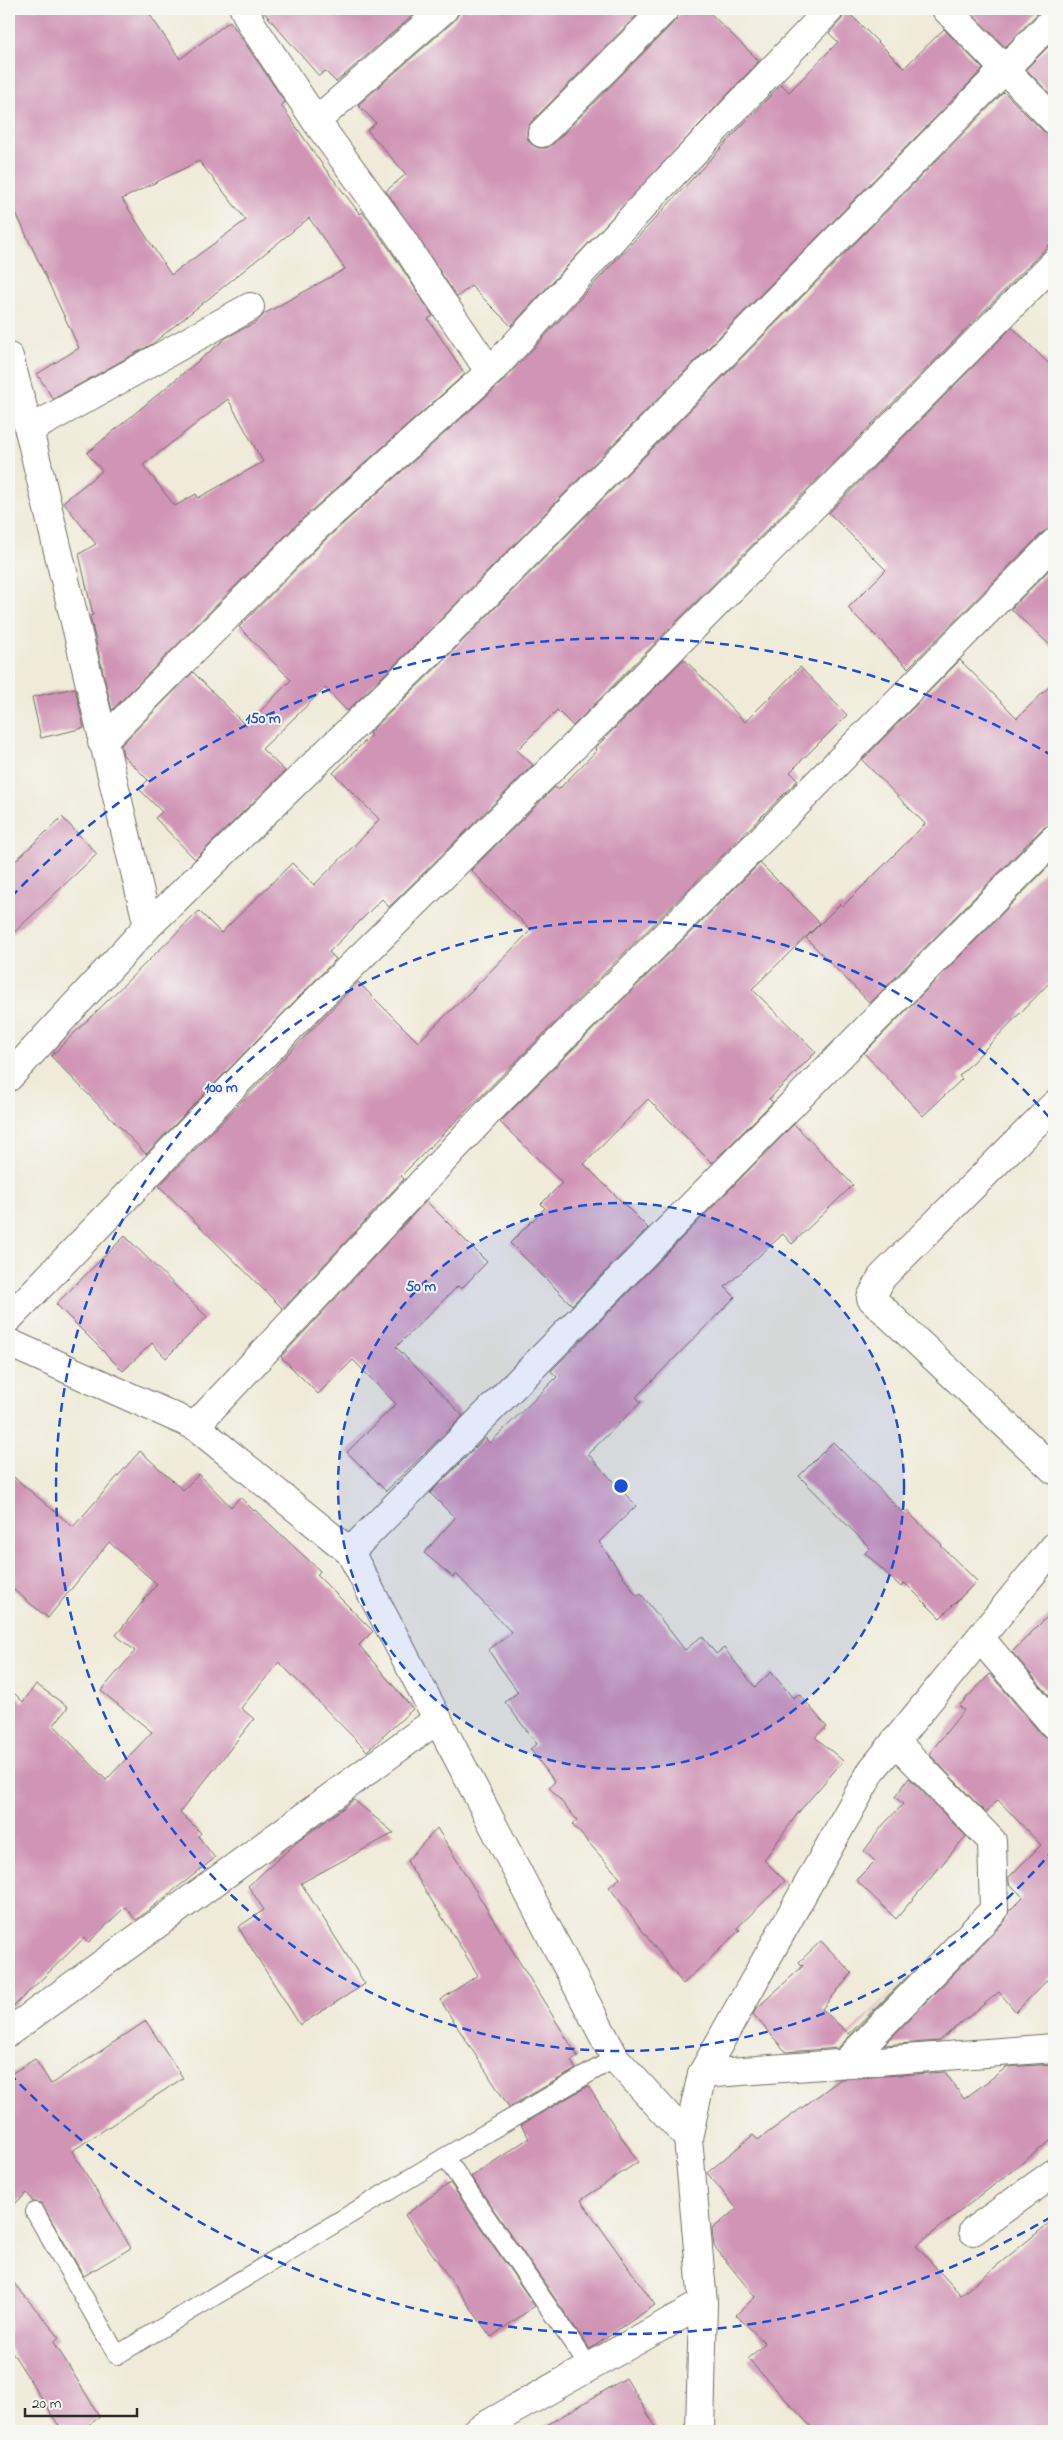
<svg xmlns="http://www.w3.org/2000/svg" width="1063" height="2440" font-family="'Indie Flower',sans-serif">
	<style>
		.building { fill: #d094b5; fill-rule: evenodd }
		.lines { fill: none; stroke-linecap: round; stroke-linejoin: round }
		.service-casing { stroke: #706e68; stroke-width: 20 }
		.minor-casing { stroke: #706e68; stroke-width: 30 }
		.tertiary-casing { stroke: #706e68; stroke-width: 30 }
		.service { stroke: #fff; stroke-width: 18 }
		.minor { stroke: #fff; stroke-width: 28 }
		.tertiary { stroke: #fff; stroke-width: 28 }
		.ring { fill: none; stroke: #1d4ed8; stroke-width: 2.5; stroke-dasharray: 9 6 }
		.centre { fill: #1d4ed8; stroke: #f6f6f2; stroke-width: 2.5 }
		.ring-label { font-size: 15px; text-anchor: middle; font-weight: bold; fill: #1d4ed8; stroke: #f6f6f2; stroke-width: 4; stroke-linejoin: round; paint-order: stroke }
	</style>
	<rect width="100%" height="100%" fill="#f6f6f2"/>
	<filter id="ink" filterUnits="userSpaceOnUse"><feTurbulence type="fractalNoise" baseFrequency=".02" numOctaves="2"/><feDisplacementMap in="SourceGraphic" scale="10" xChannelSelector="R" yChannelSelector="G"/><feConvolveMatrix kernelMatrix="1 2 1 2 8 2 1 2 1" color-interpolation-filters="sRGB"/></filter>
	<filter id="wash" filterUnits="userSpaceOnUse"><feTurbulence type="fractalNoise" baseFrequency=".0096" numOctaves="4" result="noise"/><feDisplacementMap in="SourceGraphic" scale="20" xChannelSelector="R" yChannelSelector="G"/><feGaussianBlur stdDeviation="1.12" result="paint"/><feColorMatrix in="noise" values="0 0 0 0 0 0 0 0 0 0 0 0 0 0 0 0 0 1.4 0 .05"/><feComposite in="paint" operator="in"/></filter>
	<g filter="url(#wash)">
		<rect width="100%" height="100%" fill="#efebd8"/>
		<g id="blocks">
			<g class="building">
				<path d="M9 9H146L180 59 230 21 285 102 281 105 324 167 360 214 362 212 388 247 433 316 428 319 465 374 303 518 112 710 90 616 93 615 79 554 96 544 63 502 102 471 87 453 226 338 258 321 264 314 345 269 309 218 152 344 53 399 37 374 79 348 9 198ZM199 161 246 220 171 275 122 199ZM228 399 263 462 198 498 196 494 175 506 143 465Z"/>
				<polygon points="261,9 418,9 419,10 336,82 325,71 319,76"/>
				<polygon points="462,9 643,9 531,122 527,130 527,138 531,144 538,148 547,148 553,144 676,20 680,9 706,9 759,61 511,326 471,286 457,297 386,191 406,174 367,130 376,123 358,105 454,21"/>
				<polygon points="845,9 904,68 944,29 983,69 420,640 347,711 325,688 262,749 285,771 195,859 155,818 162,812 139,789 148,780 123,755 121,745 193,672 246,726 291,680 239,627 325,540 501,383 781,84 789,92 838,42 829,33 842,19"/>
				<polygon points="968,9 1036,9 1039,12 1005,47"/>
				<polygon points="1054,41 1054,98 1026,69"/>
				<polygon points="1004,92 1043,131 1054,135 1054,240 573,726 557,710 517,750 533,765 389,907 382,899 329,952 336,959 146,1154 51,1056 199,911 221,933 292,863 314,885 374,826 379,819 333,773 371,735 369,733 442,662"/>
				<polygon points="1012,327 1054,369 1054,528 1043,532 908,668 848,608 886,570 829,513"/>
				<polygon points="1054,565 1054,649 1011,609"/>
				<polygon points="684,659 745,722 800,667 847,715 790,772 798,780 401,1176 404,1179 283,1309 159,1186 358,982 418,1042 470,992 531,930 471,870 555,787 558,790 597,750 595,748"/>
				<polygon points="960,660 1017,718 1054,682 1054,824 1043,828 870,1003 806,938 840,904 843,906 925,824 862,760"/>
				<polygon points="75,688 84,728 41,738 32,697"/>
				<polygon points="62,817 97,854 9,937 9,867"/>
				<polygon points="1054,861 1054,978 959,1076 962,1079 923,1116 864,1053"/>
				<polygon points="760,863 820,923 752,989 816,1052 769,1099 773,1102 712,1163 648,1099 584,1164 648,1228 572,1305 510,1243 545,1208 541,1204 562,1183 500,1122"/>
				<polygon points="794,1124 853,1185 792,1244 783,1234 725,1287 735,1297 636,1397 641,1402 588,1454 636,1506 599,1542 637,1596 641,1594 685,1650 702,1636 716,1654 724,1648 755,1687 771,1672 793,1698 799,1694 827,1727 815,1737 843,1761 798,1813 764,1860 785,1881 737,1928 740,1930 683,1984 609,1887 620,1878 572,1824 577,1820 549,1787 555,1782 530,1749 537,1744 505,1702 518,1692 488,1650 512,1633 456,1574 453,1577 424,1553 455,1518 430,1493 485,1438 490,1443 557,1377 551,1371"/>
				<polygon points="426,1201 487,1262 461,1289 458,1286 396,1347 463,1416 386,1491 347,1452 396,1404 353,1360 318,1394 281,1357"/>
				<polygon points="125,1236 207,1317 166,1358 152,1343 123,1371 56,1304"/>
				<polygon points="833,1442 904,1514 907,1511 942,1545 941,1546 977,1581 940,1618 905,1583 901,1587 865,1553 870,1548 799,1476"/>
				<polygon points="140,1451 183,1490 199,1474 231,1507 240,1497 254,1511 255,1510 320,1571 317,1575 373,1631 359,1645 413,1709 367,1751 279,1662 241,1708 254,1719 180,1812 201,1833 198,1836 215,1858 136,1920 125,1907 88,1943 84,1938 9,2011 9,1688 23,1702 36,1684 68,1707 54,1725 106,1780 152,1732 101,1691 135,1651 116,1635 157,1584 109,1542 48,1618 9,1586 9,1473 73,1527"/>
				<polygon points="1054,1610 1054,1701 1012,1652"/>
				<polygon points="990,1674 1042,1735 1054,1740 1054,1973 1016,2012 999,1992 939,2041 884,2045 1005,1921 1009,1911 1023,1897 1009,1883 1009,1877 1041,1845 998,1800 986,1813 929,1754 964,1710 959,1706"/>
				<polygon points="909,1778 966,1836 896,1919 856,1880 875,1861 864,1851 883,1825 903,1804 895,1797"/>
				<polygon points="354,1800 394,1833 301,1883 365,1984 300,2025 238,1927 264,1910 248,1886 297,1842"/>
				<polygon points="437,1828 578,2057 571,2061 576,2069 509,2107 440,2000 478,1975 407,1861"/>
				<polygon points="821,1941 852,1973 822,2009 849,2034 909,1975 838,2048 786,2052 753,2014 757,2008 803,1966 799,1962"/>
				<polygon points="146,2021 183,2078 72,2151 131,2248 84,2276 41,2203 33,2202 27,2193 9,2209 9,2075 35,2059 51,2084"/>
				<polygon points="1054,2064 1054,2138 916,2246 961,2295 1054,2219 1054,2431 815,2431 748,2359 765,2343 736,2315 755,2297 714,2246 712,2229 737,2209 707,2173 753,2135 758,2140 841,2079 945,2072 964,2099 1007,2067"/>
				<polygon points="588,2086 638,2162 581,2200 655,2305 590,2349 471,2177 529,2138 521,2125"/>
				<polygon points="450,2183 535,2306 491,2337 405,2215"/>
				<polygon points="9,2277 59,2337 54,2342 100,2417 80,2431 62,2431 9,2347"/>
				<polygon points="626,2378 658,2431 537,2431"/>
			</g>
		</g>
	</g>
	<g filter="url(#ink)">
		<use href="#blocks" fill-opacity="0" stroke="#706e68" stroke-width="1"/>
		<g class="lines">
			<defs>
				<g id="service">
					<polyline points="445,2157 590,2368"/>
					<polyline points="35,2212 117,2355 445,2157 615,2058"/>
				</g>
				<g id="minor">
					<polyline points="244,9 252,25 316,121"/>
					<polyline points="444,9 316,121 401,238 434,290 490,372"/>
					<polyline points="946,9 1054,120"/>
					<polyline points="542,133 665,9"/>
					<polyline points="9,357 29,430 148,926 9,1077"/>
					<polyline points="29,430 250,307"/>
					<polyline points="102,742 314,529 490,372 654,194 830,9"/>
					<polyline points="148,926 431,651 1054,19"/>
					<polyline points="1054,1105 882,1277 871,1298 1054,1470"/>
					<polyline points="9,1318 312,1005 630,691 1054,263"/>
					<polyline points="195,1426 489,1111 775,826 1054,543"/>
					<polyline points="350,1552 1054,839"/>
					<polyline points="980,1638 1054,1725"/>
					<polyline points="9,2032 438,1719"/>
					<polyline points="846,2062 994,1910 992,1841 895,1741"/>
					<polyline points="702,2074 1054,2048"/>
					<polyline points="973,2231 1054,2173"/>
					<polyline points="476,2431 703,2303"/>
				</g>
				<g id="tertiary">
					<polyline points="9,1343 195,1426 350,1552 615,2058 688,2138"/>
					<polyline points="700,2431 703,2303 688,2138 702,2074 872,1770 1054,1547"/>
				</g>
			</defs>
			<use href="#service" class="service-casing"/>
			<use href="#minor" class="minor-casing"/>
			<use href="#tertiary" class="tertiary-casing"/>
			<use href="#service" class="service"/>
			<use href="#minor" class="minor"/>
			<use href="#tertiary" class="tertiary"/>
		</g>
	</g>
	<circle cx="621" cy="1486" r="283" fill="#1d4ed8" fill-opacity=".12"/>
	<g class="ring">
		<circle cx="621" cy="1486" r="283"/>
		<path d="M1054 1849A565 565 0 1 1 1054 1123"/>
		<path d="M1051 2217A848 848 0 0 1 11 2075M11 897A848 848 0 0 1 1051 755"/>
	</g>
	<circle cx="621" cy="1486" r="8" class="centre"/>
	<g class="ring-label">
		<text x="263" y="723">150 m</text>
		<text x="221" y="1092">100 m</text>
		<text x="421" y="1291">50 m</text>
	</g>
	<rect width="1063" height="2440" fill="none" stroke="#f6f6f2" stroke-width="30"/>
	<path d="M25 2408v8h112v-8" fill="none" stroke="#2b2b2b" stroke-width="2.5"/>
	<text x="32" y="2408" font-size="15" fill="#2b2b2b" stroke="#f6f6f2" stroke-width="4" paint-order="stroke">20 m</text>
</svg>
